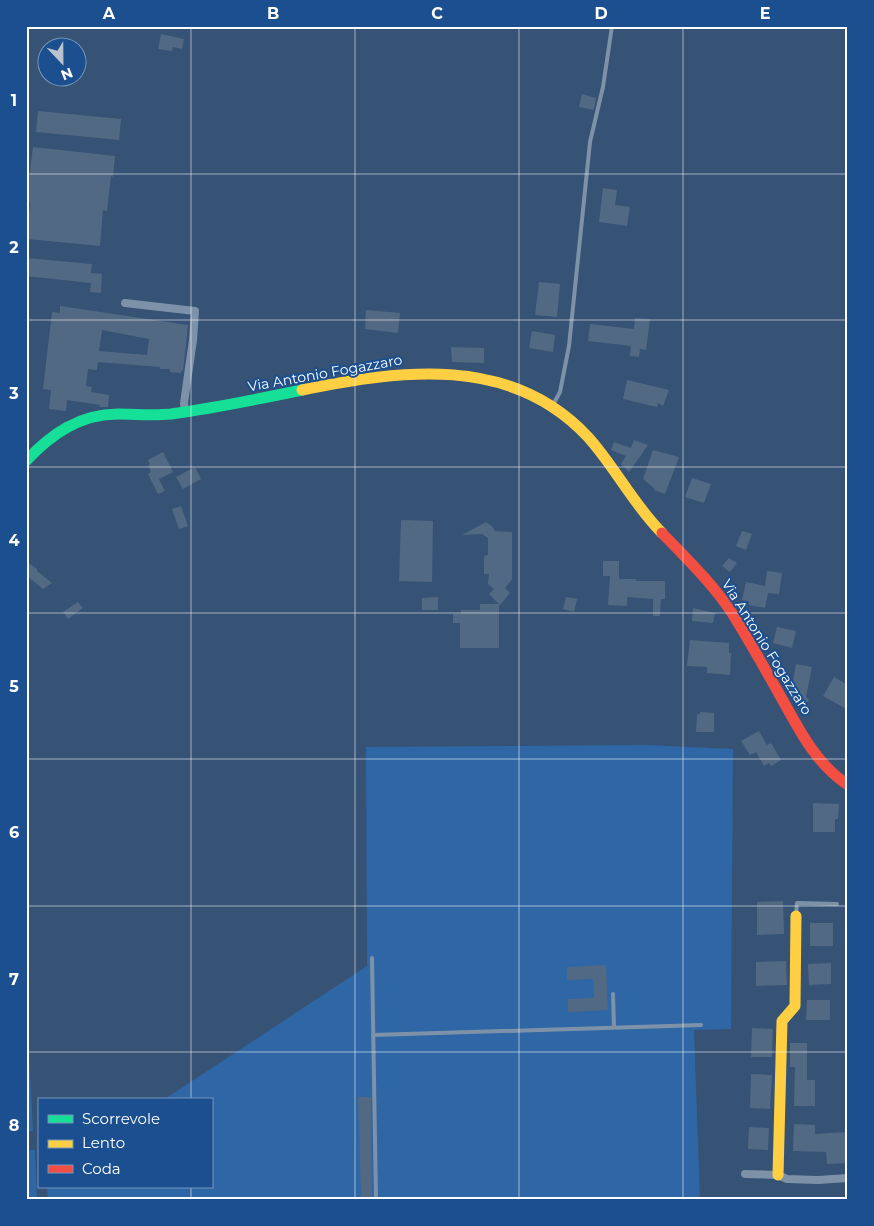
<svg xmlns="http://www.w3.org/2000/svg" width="874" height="1226" font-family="Montserrat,sans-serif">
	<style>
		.green { fill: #2f66a5 }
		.building { fill: #526984; fill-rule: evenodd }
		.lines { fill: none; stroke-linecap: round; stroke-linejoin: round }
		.lane { stroke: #7d92a8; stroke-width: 4 }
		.street { stroke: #7d92a8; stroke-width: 8 }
		.fast { stroke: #16e098; stroke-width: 11 }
		.slow { stroke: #ffcf43; stroke-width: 11 }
		.jam { stroke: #f24e42; stroke-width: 11 }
		.grid { fill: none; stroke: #fff; stroke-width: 1; stroke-opacity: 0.55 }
		.labels { text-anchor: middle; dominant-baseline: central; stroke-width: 4; stroke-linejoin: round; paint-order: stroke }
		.street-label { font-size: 14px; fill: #fff; stroke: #1b4f8f }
		.neatline { fill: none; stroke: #fff; stroke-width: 2 }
		.grid-label { font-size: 16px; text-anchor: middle; font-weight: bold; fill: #fff }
	</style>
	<rect width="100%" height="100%" fill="#365274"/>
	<g class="green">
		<polygon points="647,745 733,749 731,1029 694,1030 700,1200 48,1200 47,1187 211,1187 211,1100 163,1100 367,966 366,747"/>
		<polygon points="26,994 33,1131 26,1132"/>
		<polygon points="26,1150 35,1150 37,1200 26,1200"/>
	</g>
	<g class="building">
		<polygon points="161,34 184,39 182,49 173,47 172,51 158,49"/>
		<polygon points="582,94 596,98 594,110 579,107"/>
		<polygon points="38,111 121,119 119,140 36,132"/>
		<polygon points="33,147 115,156 113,177 111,176 107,211 103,210 100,246 27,239 30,202 26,202"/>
		<polygon points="603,188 617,190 615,205 630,207 627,226 599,222"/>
		<polygon points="26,258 92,264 91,273 102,274 101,293 90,292 91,283 26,276"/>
		<polygon points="539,282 560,284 557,317 535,315"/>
		<path d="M60 306 188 325 183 371H181V373L170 372V369H160V367L98 362 97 370 88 369 86 386 92 387 91 392 109 395 108 407H100V405L67 400 66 411 49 409 51 390 43 389 52 312 60 313ZM102 330 149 339 147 355 99 351Z"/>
		<polygon points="366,310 400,313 398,333 365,329"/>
		<polygon points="635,318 650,319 646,350 640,349 639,357 630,356 631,346 588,341 590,324 634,329"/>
		<polygon points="532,331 555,335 553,352 529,348"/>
		<polygon points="451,347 484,348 484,363 452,362"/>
		<polygon points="627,380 669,390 663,406 658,403 657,407 623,399"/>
		<polygon points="634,440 648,445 629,472 621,464 626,456 611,450 614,442 631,448"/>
		<polygon points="653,450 679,457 665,494 654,490 655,489 643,479"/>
		<polygon points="163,452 173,472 159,479 165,491 158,494 148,474 151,472 148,465 150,464 148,460"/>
		<polygon points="195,467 201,479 183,489 176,477"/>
		<polygon points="692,478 711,484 704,503 685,497"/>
		<polygon points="181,506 188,526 179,529 172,509"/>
		<polygon points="401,520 433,521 432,582 399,581"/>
		<polygon points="486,522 493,527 495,531 512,532 512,580 505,588 510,593 500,605 489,594 494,589 488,584 489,574 484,574 484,556 488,555 488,538 482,534 462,535"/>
		<polygon points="742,531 752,534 746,550 736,546"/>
		<polygon points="729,558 737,563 730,572 722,566"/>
		<polygon points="26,561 37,569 37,571 52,583 43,589 26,575"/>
		<polygon points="603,561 619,561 619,579 636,579 636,581 665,581 665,599 661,599 660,616 653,616 653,599 627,597 627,606 608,605 610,576 603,576"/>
		<polygon points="767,571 782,573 779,594 768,593 765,608 749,605 749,601 742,600 746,582 765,586"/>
		<polygon points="438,597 438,610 422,610 422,598"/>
		<polygon points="566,597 577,599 574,612 563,609"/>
		<polygon points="78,602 83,608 68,619 63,612"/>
		<polygon points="480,604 499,604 499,648 460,648 460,623 453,623 453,614 461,614 461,610 480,610"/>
		<polygon points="693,608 715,613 713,623 692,621"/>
		<polygon points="777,627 796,631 792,648 773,643"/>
		<polygon points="690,640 729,643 729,653 731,653 730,675 707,673 707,667 687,666"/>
		<polygon points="796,664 812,667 806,697 809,700 803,706 789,694 791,692"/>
		<polygon points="834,677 848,685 848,710 823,696"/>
		<polygon points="700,712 714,713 714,732 696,732 697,714 700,714"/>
		<polygon points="759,731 767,745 771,743 781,760 771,766 769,763 764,766 756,752 750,755 741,741"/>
		<polygon points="813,803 839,804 838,819 835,819 835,832 813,832"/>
		<polygon points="783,901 784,934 757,935 757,902"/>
		<rect x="810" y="923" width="23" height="23"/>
		<polygon points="786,961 787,985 756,986 756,962"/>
		<polygon points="831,963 831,984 809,985 808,964"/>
		<polygon points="606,965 608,1010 568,1012 568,999 594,998 593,979 567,980 567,967"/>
		<polygon points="807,1000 830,1000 830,1020 806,1020"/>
		<polygon points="752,1028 773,1029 772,1057 751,1057"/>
		<polygon points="790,1043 807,1043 807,1080 815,1080 815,1106 794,1106 795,1067 790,1067"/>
		<polygon points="751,1074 772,1075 770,1109 750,1108"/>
		<polygon points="358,1097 371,1097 372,1200 361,1200"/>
		<polygon points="794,1124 815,1125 815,1134 847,1132 848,1163 827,1164 826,1152 793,1151"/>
		<polygon points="749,1127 769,1128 768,1150 748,1149"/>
	</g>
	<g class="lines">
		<g class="lane">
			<polyline points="554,403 560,392 569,346 590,142 603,87 612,26"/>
			<polyline points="796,915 797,903 837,904"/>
			<polyline points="372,958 376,1200"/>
			<polyline points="613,994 614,1027"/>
			<polyline points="373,1035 701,1025"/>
		</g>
		<g class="street">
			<polyline points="125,303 195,311 193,340 184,403 185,412"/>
			<polyline points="745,1174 778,1175 787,1179 818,1180 848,1178"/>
		</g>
		<path class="fast" d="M26 461C51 434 80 414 118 414 135 414 153 416 171 414 215 408 259 399 302 390"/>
		<g class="slow">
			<path d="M302 390C401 370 511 354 588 437 615 467 633 504 662 533"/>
			<polyline points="778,1175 782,1021 795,1006 796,916"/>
		</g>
		<path class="jam" d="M662 533C687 559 712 583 732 613 749 641 766 670 782 699 800 731 816 764 848 785"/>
	</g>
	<path class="grid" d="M191 26V1100M355 26V1200M519 26V1200M683 26V1200M26 174H848M26 320H848M26 467H848M26 613H848M26 759H848M26 906H848M26 1052H848M191 1187V1200"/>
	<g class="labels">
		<g class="street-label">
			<text transform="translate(325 373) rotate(-10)">Via Antonio Fogazzaro</text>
			<text transform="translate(767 647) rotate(58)">Via Antonio Fogazzaro</text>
		</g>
	</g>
	<rect width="874" height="1226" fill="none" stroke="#1b4f8f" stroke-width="55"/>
	<rect x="38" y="1098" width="175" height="90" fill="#1b4f8f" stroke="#7695bc"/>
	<rect x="48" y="1115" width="25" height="8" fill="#16e098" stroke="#7695bc"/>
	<text x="82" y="1124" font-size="15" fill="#ffffff">Scorrevole</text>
	<rect x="48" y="1140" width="25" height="8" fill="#ffcf43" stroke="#7695bc"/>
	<text x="82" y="1148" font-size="15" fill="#ffffff">Lento</text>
	<rect x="48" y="1165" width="25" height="8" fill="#f24e42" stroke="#7695bc"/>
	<text x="82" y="1174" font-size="15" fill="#ffffff">Coda</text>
	<g transform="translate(62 62) rotate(158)"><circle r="24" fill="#1b4f8f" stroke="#7695bc"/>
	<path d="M0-4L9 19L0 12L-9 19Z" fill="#b9c2ce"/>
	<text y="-8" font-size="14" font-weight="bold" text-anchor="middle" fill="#ffffff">N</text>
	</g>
	<rect x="28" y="28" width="818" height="1170" class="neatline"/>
	<g class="grid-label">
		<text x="109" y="19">A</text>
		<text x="273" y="19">B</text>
		<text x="437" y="19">C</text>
		<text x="601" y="19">D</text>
		<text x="765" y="19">E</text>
		<text x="14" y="106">1</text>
		<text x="14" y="253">2</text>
		<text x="14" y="399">3</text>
		<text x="14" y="546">4</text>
		<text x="14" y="692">5</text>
		<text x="14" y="838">6</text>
		<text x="14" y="985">7</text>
		<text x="14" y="1131">8</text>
	</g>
</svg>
